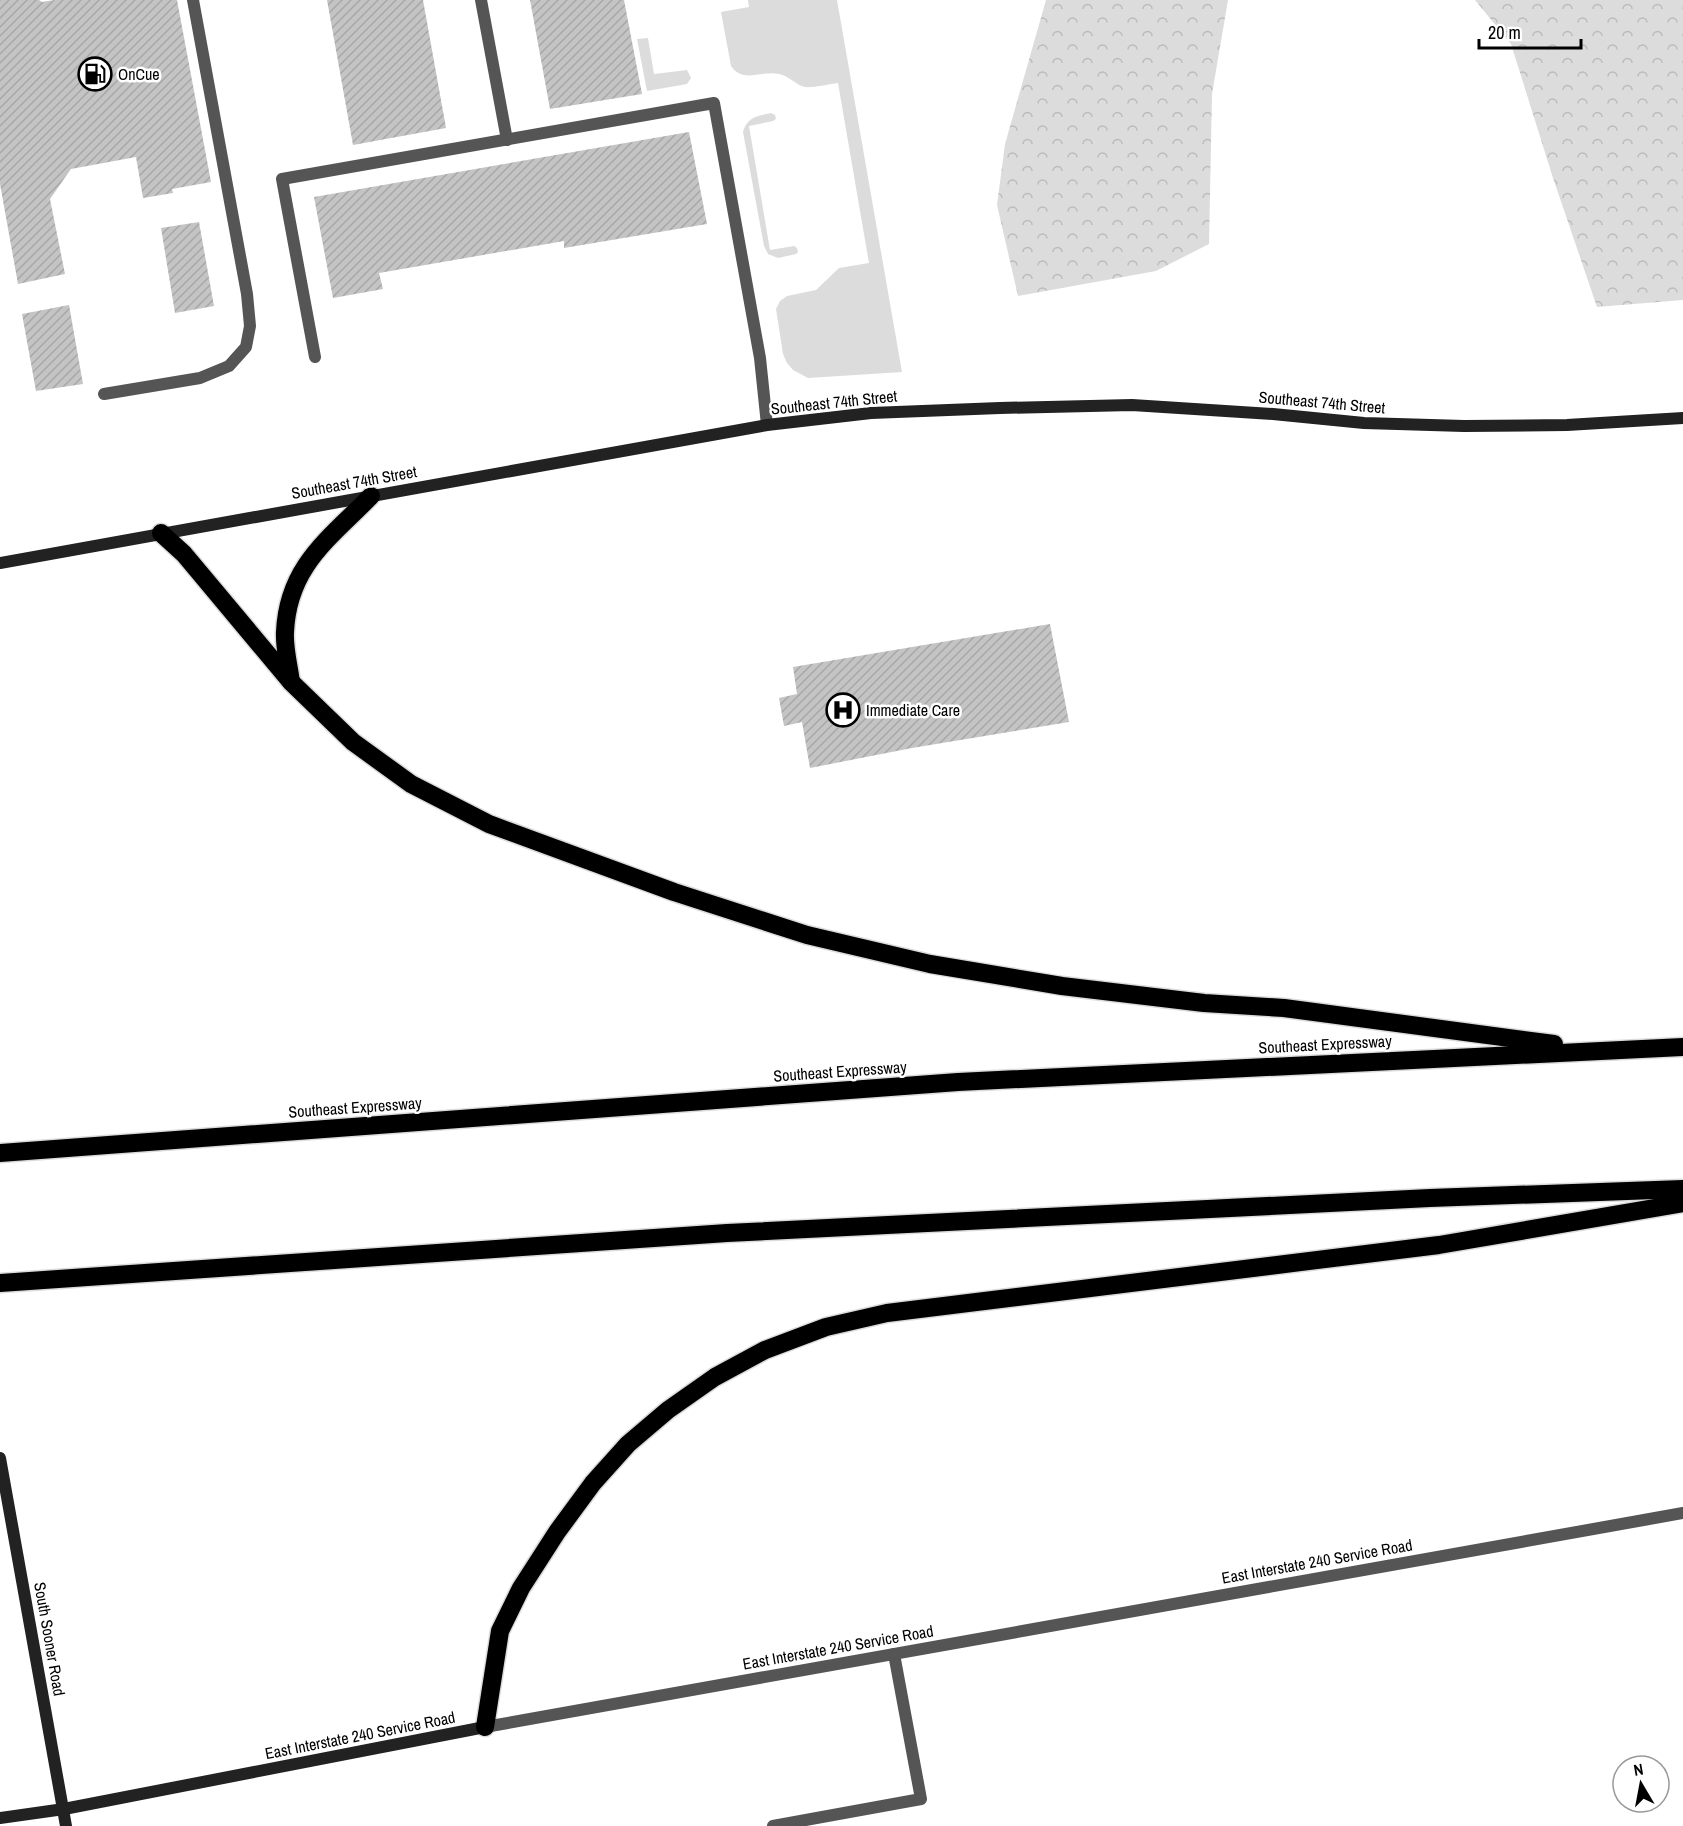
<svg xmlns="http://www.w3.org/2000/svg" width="1683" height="1826" font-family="'Archivo Narrow',sans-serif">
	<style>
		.grass { fill: #dcdcdc }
		.forest { fill: url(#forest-crowns) }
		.building { fill: url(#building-hatch) }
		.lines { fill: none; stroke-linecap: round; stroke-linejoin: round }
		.motorway-casing { stroke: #dbdbdb; stroke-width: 21 }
		.service { stroke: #555; stroke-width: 12 }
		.tertiary { stroke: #555; stroke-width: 12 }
		.secondary { stroke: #222; stroke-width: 12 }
		.motorway { stroke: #000; stroke-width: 18 }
		.labels { text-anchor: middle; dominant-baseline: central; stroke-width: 5; stroke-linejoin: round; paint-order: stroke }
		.poi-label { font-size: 16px; fill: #000; stroke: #fff; text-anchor: start }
		.street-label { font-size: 16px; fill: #000; stroke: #fff }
	</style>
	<defs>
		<pattern id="forest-crowns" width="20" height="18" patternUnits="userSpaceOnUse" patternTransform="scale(1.5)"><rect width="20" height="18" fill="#dcdcdc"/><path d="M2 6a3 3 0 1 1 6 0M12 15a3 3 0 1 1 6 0" fill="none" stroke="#bbb"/></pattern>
		<pattern id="building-hatch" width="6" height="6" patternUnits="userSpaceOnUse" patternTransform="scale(1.5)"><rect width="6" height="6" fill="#c4c4c4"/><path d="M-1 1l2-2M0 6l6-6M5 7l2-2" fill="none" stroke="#a7a7a7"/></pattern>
	</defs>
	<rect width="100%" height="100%" fill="#fff"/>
	<g class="grass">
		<path d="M748 0H837L902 372 808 378 793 370 787 363 783 354 776 309 780 301 787 296 816 290 839 268 869 263 838 83C829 84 813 88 805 87 796 85 789 76 779 74 762 70 743 84 731 66L721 12 749 7Z"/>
		<polygon points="648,38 654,74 687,70 691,78 687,84 647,91 637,39"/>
		<path d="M771 113 775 115 776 119 773 121 749 126 770 250 794 246 797 248 798 252 796 254 778 258 768 254 764 246 743 132C747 117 757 116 771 113Z"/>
	</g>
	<g class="forest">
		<polygon points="1046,0 1228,0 1212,94 1209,244 1156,271 1018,296 997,205 1005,144"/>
		<polygon points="1475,0 1683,0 1683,300 1597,307 1553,178 1511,44"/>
	</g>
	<g class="building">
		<polygon points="0,0 39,0 42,2 54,0 177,0 211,182 172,189 173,193 143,198 136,157 71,169 50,199 65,274 18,284 0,184"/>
		<polygon points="327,0 423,0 446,128 353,145"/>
		<polygon points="530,0 624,0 642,94 550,109"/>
		<polygon points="689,132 707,224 564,248 564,241 379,273 383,289 333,298 314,197"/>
		<polygon points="199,222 214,306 175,313 161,228"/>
		<polygon points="69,305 83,384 36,391 22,314"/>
		<polygon points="1050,624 1069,722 912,748 810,768 802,722 784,726 779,698 797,694 793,667"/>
	</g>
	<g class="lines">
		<defs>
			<g id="motorway">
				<polyline points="161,533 184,554 291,682 353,742 411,784 489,824 674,892 807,935 930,964 1062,986 1204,1003 1284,1008 1554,1044"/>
				<path d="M291 682C289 666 284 648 285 632 288 566 329 539 371 496"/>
				<polyline points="0,1153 958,1082 1683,1047"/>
				<polyline points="0,1283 727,1233 1430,1198 1683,1189"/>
				<polyline points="485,1727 500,1631 521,1588 557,1532 593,1483 628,1444 668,1410 715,1377 765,1350 826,1327 887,1313 1439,1245 1683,1203"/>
			</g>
		</defs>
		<use href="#motorway" class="motorway-casing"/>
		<g class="service">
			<polyline points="481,0 507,140"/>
			<polyline points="315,357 282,179 714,103 760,358 767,425"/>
			<polyline points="104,394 200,378 229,366 246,347 250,326 247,294 193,0"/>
			<polyline points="773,1826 921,1799 894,1654"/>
		</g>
		<polyline class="tertiary" points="485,1727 1683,1513"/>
		<g class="secondary">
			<polyline points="0,563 767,425 871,413 1000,408 1132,405 1273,414 1364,423 1464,426 1567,425 1683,418"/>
			<polyline points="0,1458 66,1826"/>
			<polyline points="0,1818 64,1809 485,1727"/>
		</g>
		<use href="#motorway" class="motorway"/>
	</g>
	<defs>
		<symbol id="fuel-ring" viewBox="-11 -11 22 22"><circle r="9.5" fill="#fff" stroke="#000" stroke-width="1.5"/><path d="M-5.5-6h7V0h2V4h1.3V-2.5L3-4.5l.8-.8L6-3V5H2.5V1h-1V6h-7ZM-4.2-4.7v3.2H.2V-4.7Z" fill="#000"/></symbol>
		<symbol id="hospital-ring" viewBox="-11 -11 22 22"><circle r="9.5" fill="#fff" stroke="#000" stroke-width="1.5"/><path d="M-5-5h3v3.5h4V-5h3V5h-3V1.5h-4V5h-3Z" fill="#000"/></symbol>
	</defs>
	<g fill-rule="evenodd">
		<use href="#fuel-ring" x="76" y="55" width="38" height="38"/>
		<use href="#hospital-ring" x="824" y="691" width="38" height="38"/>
	</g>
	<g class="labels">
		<g class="poi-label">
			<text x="118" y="74">OnCue</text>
			<text x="866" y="710">Immediate Care</text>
		</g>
		<g class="street-label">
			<text transform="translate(834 402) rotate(-6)">Southeast 74th Street</text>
			<text transform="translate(1322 402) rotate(5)">Southeast 74th Street</text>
			<text transform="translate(354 482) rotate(-10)">Southeast 74th Street</text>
			<text transform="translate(1325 1044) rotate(-3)">Southeast Expressway</text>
			<text transform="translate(840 1071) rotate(-4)">Southeast Expressway</text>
			<text transform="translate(355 1107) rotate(-4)">Southeast Expressway</text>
			<text transform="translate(1317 1561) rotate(-10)">East Interstate 240 Service Road</text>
			<text transform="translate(50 1639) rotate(80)">South Sooner Road</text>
			<text transform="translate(838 1647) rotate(-10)">East Interstate 240 Service Road</text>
			<text transform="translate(360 1735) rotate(-11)">East Interstate 240 Service Road</text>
		</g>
	</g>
	<g transform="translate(1641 1784) rotate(350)"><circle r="28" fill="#ffffff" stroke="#999999" stroke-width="1.5"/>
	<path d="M0-4.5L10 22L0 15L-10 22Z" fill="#000000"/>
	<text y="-9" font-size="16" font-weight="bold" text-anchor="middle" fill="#000000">N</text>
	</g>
	<path d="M1479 39v9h102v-9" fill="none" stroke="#000000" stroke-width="3"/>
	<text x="1488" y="39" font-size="18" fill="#000000" stroke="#ffffff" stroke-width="4.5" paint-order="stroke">20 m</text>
</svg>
